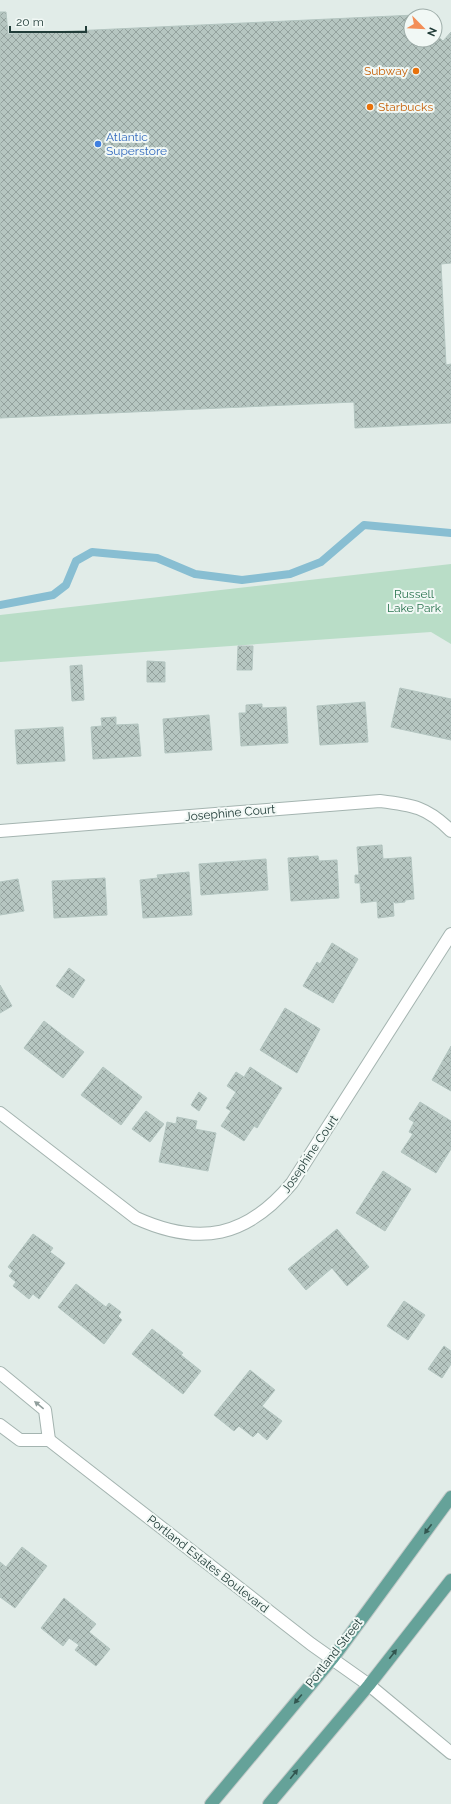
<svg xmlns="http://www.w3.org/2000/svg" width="451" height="1804" font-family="Raleway,sans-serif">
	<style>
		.green { fill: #b9ddc7 }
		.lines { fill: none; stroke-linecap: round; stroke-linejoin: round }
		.stream { stroke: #88bed2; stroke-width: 8 }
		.building { fill: url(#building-cross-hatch); stroke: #b3c5c0 }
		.minor-casing { stroke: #a4b4b0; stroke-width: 14 }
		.major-casing { stroke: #c1c8c7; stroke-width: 14 }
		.minor { stroke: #fff; stroke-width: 12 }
		.major { stroke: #65a299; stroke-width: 12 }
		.oneway { fill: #909e9c }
		.oneway2 { fill: #325650 }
		.food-dot { fill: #e8710a; stroke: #f1f8f5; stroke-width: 1.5 }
		.shop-dot { fill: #3f7fe0; stroke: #f1f8f5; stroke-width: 1.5 }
		.labels { text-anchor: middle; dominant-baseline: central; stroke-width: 4; stroke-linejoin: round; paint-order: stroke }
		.food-label { font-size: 12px; fill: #c56008; stroke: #f1f8f5; text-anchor: end }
		.shop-label { font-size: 12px; fill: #366cbe; stroke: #f1f8f5; text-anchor: start }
		.park-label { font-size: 12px; fill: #2b744f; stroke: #f1f8f5 }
		.street-label { font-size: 12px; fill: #213c38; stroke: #f1f8f5 }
	</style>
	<defs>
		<pattern id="building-cross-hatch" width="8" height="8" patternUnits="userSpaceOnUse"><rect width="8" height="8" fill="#b6c6c1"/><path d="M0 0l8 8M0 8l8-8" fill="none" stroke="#94a29e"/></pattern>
	</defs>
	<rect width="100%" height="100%" fill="#e1ece8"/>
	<polygon class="green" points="451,564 451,644 431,632 0,662 0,615"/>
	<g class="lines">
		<polyline class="stream" points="0,605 53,595 66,585 76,561 92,552 157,558 195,574 242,580 290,574 321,562 364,525 451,533"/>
	</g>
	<g class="building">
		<polygon points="0,12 6,12 8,34 415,15 417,16 411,16 411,40 435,40 435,34 443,41 451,32 451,263 441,264 446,365 451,364 451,423 355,428 354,402 0,418"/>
		<polygon points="238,646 253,646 252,670 237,670"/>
		<polygon points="147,661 165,662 165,682 147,682"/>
		<polygon points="82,665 84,700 72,701 70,666"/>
		<polygon points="400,688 451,699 451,740 391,727"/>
		<polygon points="365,702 368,742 320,745 317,706"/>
		<polygon points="262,704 262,708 286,707 288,743 241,746 239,713 246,713 246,705"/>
		<polygon points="209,715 212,750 165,753 163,719"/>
		<polygon points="116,717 116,725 138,724 141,756 93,759 91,727 102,726 101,718"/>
		<polygon points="63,727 65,761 17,764 15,730"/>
		<polygon points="382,845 383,859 411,857 414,899 405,900 405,902 395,903 393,901 394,916 378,918 377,901 361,903 360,883 355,883 355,875 359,875 357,847"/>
		<polygon points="318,856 319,861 337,860 339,898 291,901 288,858"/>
		<polygon points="266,859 268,890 201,895 199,864"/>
		<polygon points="189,872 192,915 143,918 140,880 158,878 157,875"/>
		<polygon points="105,878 107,915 54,918 52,881"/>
		<polygon points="18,879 24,911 0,915 0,882"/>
		<polygon points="332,943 358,959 333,1003 303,986 317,962 320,964"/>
		<polygon points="69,968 85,980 73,998 56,986"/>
		<polygon points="0,985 12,1006 0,1013"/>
		<polygon points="285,1008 320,1029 297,1073 260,1050"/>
		<polygon points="44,1021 84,1052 63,1078 24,1048"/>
		<polygon points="451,1046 451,1091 432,1080"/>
		<polygon points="103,1067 142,1097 121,1125 81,1095"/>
		<polygon points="250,1067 282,1088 257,1128 254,1126 244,1141 221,1126 231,1111 226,1108 236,1092 227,1086 236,1072 244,1077"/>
		<polygon points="199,1092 207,1098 199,1111 191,1105"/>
		<polygon points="420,1102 451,1121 451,1149 436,1173 401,1152 413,1134 409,1132 414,1122 409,1119"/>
		<polygon points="146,1111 164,1124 150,1142 132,1129"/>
		<polygon points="177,1117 197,1121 195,1129 216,1133 208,1171 159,1162 167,1122 176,1124"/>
		<polygon points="383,1171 411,1189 385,1231 356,1213"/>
		<polygon points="337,1229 369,1267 347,1286 332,1268 306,1290 288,1269"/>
		<polygon points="33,1234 53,1248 50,1252 65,1263 39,1299 33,1294 29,1299 13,1286 16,1282 9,1276 13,1271 8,1267"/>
		<polygon points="76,1284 106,1307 109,1303 121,1312 118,1316 122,1320 104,1344 58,1307"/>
		<polygon points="404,1301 425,1315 408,1340 387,1326"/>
		<polygon points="152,1329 183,1353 181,1355 201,1371 183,1394 132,1354"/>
		<polygon points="444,1346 451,1351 451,1364 442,1378 428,1369"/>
		<polygon points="250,1370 275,1390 262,1406 282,1421 267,1440 258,1432 253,1437 239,1426 234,1431 214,1415"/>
		<polygon points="22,1547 47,1566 15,1608 0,1597 0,1562 6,1567"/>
		<polygon points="64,1598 96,1624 89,1632 110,1649 96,1666 75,1650 79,1645 69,1638 63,1646 41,1628"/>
	</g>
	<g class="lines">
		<defs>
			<g id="minor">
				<path d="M0 831 380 801C413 805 427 807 451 831"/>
				<path d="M0 1113 136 1218C200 1247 247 1237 292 1183L451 934"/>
				<polyline points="0,1373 45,1410 49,1440"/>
				<polyline points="0,1425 20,1440 49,1440 311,1644 369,1685 451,1753"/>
			</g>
			<g id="major">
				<polyline points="211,1804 333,1658 451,1497"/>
				<polyline points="269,1804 369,1685 451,1580"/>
			</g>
		</defs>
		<use href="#minor" class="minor-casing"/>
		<use href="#major" class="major-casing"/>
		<use href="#minor" class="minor"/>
		<use href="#major" class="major"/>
	</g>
	<defs><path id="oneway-solid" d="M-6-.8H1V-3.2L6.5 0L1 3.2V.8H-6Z"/></defs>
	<use class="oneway" href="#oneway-solid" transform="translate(39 1405) rotate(-141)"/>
	<g class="oneway2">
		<use href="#oneway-solid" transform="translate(428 1529) rotate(127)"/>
		<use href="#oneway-solid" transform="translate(393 1654) rotate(-52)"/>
		<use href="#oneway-solid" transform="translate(298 1699) rotate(130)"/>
		<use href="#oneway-solid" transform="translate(294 1774) rotate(-51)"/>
	</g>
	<g class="food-dot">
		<circle cx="416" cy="71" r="4"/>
		<circle cx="370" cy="107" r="4"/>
	</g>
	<circle class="shop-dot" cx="98" cy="144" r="4"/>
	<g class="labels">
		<g class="food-label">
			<text x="408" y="71">Subway</text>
			<text x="378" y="107" text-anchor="start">Starbucks</text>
		</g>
		<g class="shop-label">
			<text x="106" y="137">Atlantic<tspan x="106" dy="14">Superstore</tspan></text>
		</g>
		<g class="park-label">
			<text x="414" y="594">Russell<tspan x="414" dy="14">Lake Park</tspan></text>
		</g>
		<g class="street-label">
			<text transform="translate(230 813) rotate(-5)">Josephine Court</text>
			<text transform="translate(310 1154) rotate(-56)">Josephine Court</text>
			<text transform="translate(208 1564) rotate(38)">Portland Estates Boulevard</text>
			<text transform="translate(334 1653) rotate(-52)">Portland Street</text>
		</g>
	</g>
	<g transform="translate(423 28) rotate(114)"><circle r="19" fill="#f1f8f5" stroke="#9eada9"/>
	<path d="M0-3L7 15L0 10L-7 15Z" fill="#f38e57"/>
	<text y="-6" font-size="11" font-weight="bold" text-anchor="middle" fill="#213c38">N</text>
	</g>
	<path d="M10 26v6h76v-6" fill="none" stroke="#213c38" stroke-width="2"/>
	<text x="16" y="26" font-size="12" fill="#213c38" stroke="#f1f8f5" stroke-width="3" paint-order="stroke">20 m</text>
</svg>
